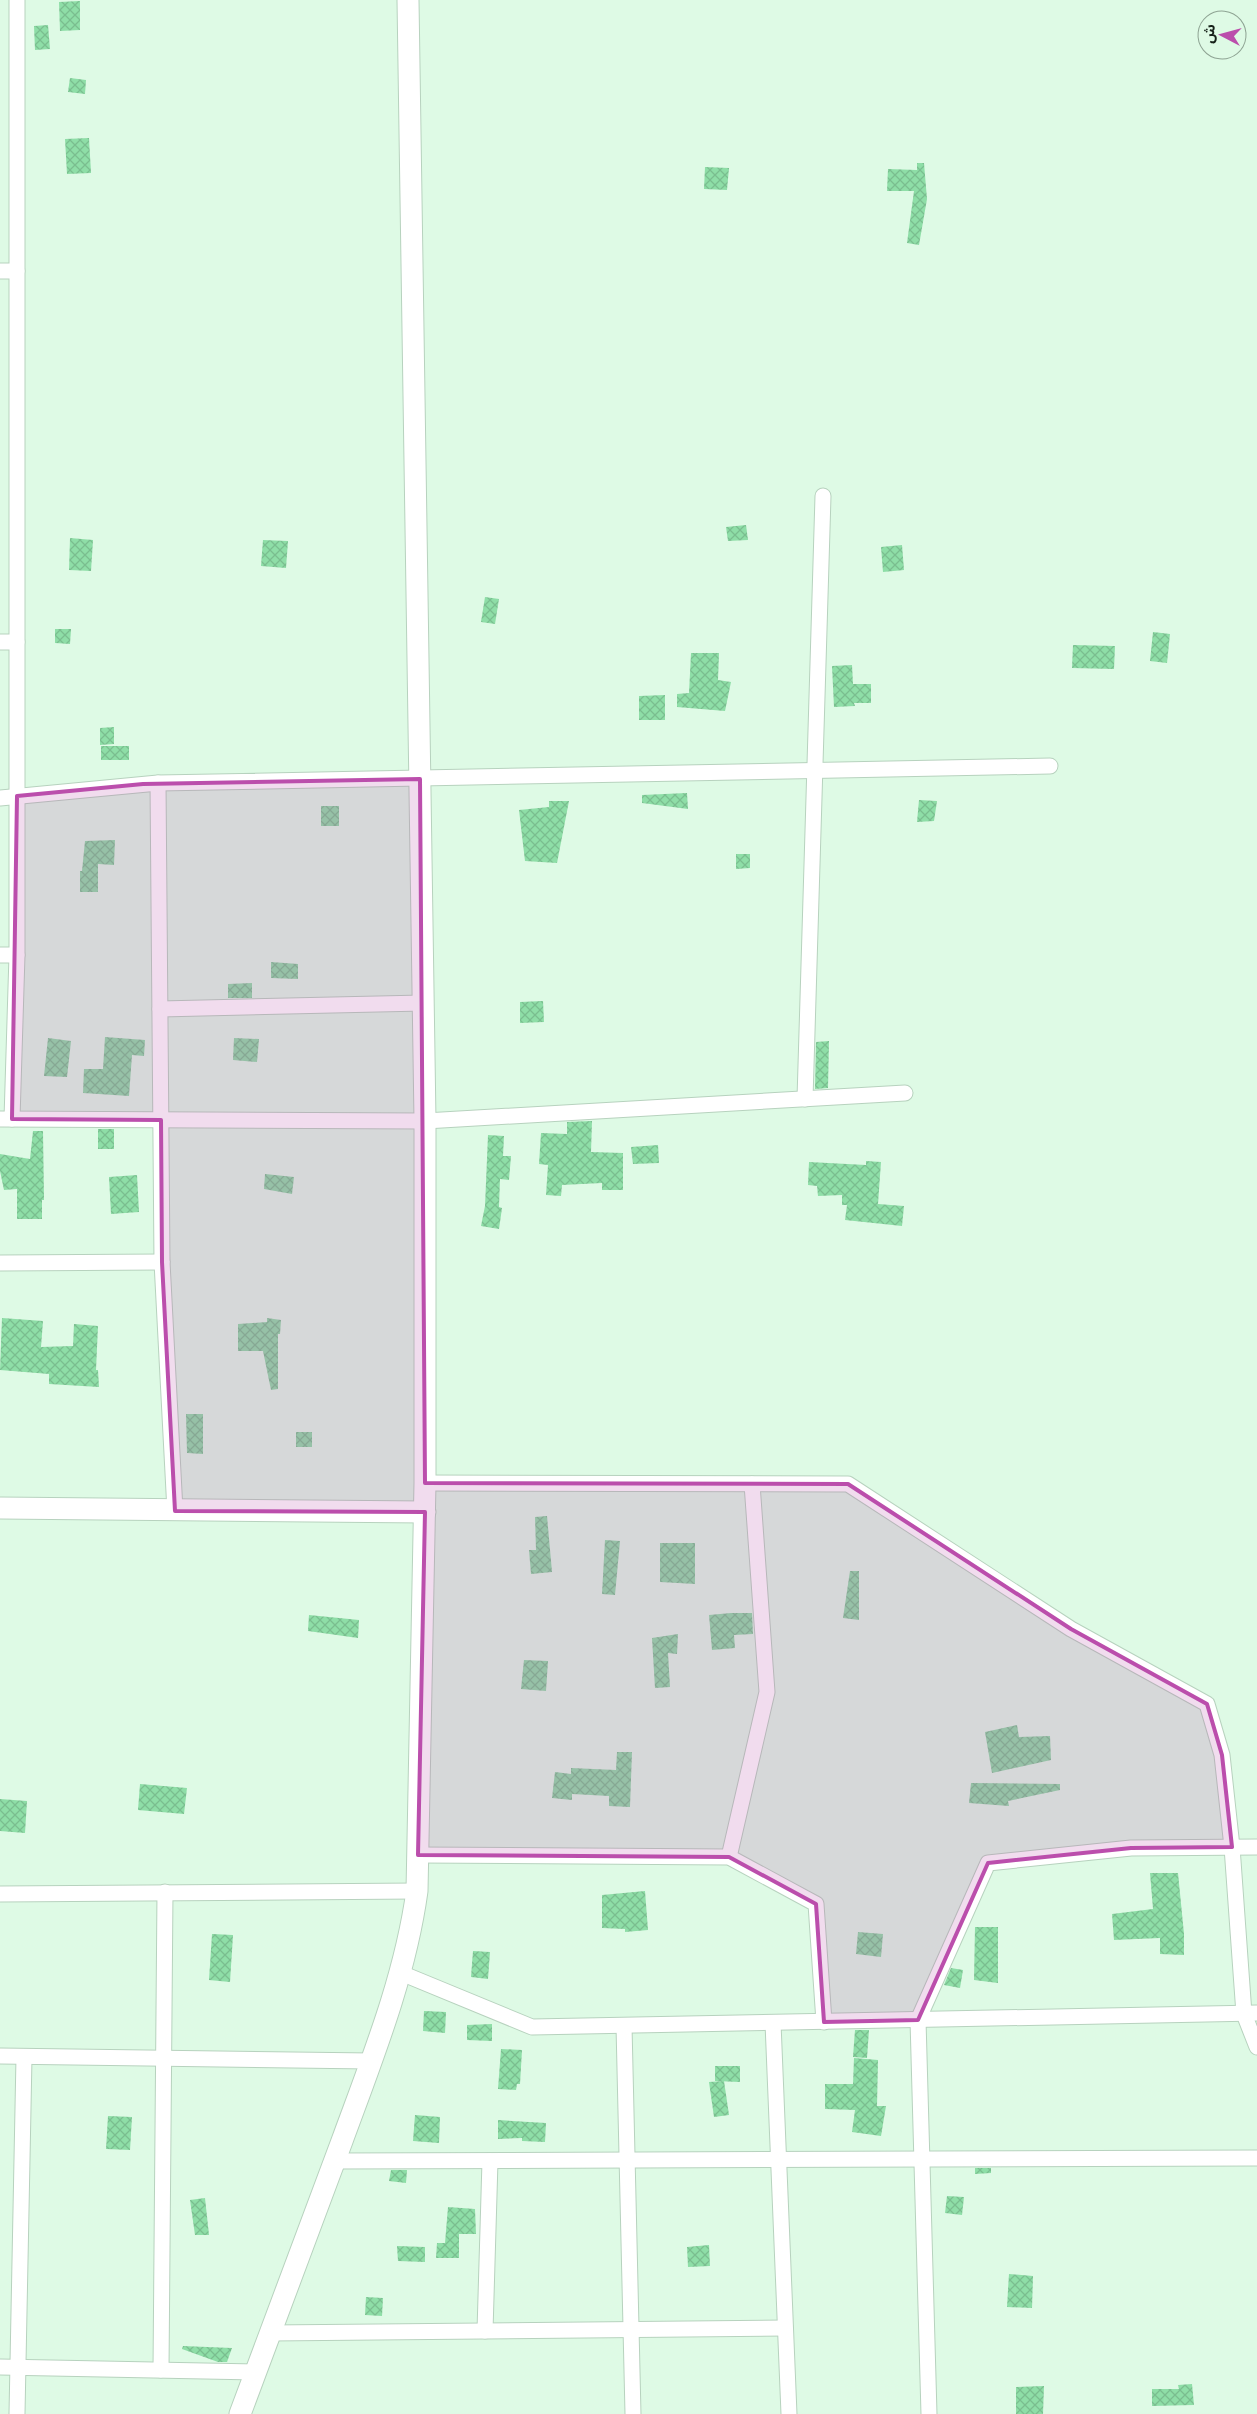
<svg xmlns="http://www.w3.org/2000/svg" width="1257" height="2414" font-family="Arial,'Noto Sans Arabic',sans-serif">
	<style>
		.building { fill: url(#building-cross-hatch) }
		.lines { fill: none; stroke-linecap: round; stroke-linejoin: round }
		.street-casing { stroke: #b7d2be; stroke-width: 17 }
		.secondary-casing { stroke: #b7d2be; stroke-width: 23 }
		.street { stroke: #fff; stroke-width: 15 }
		.secondary { stroke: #fff; stroke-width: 21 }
		.marked { fill: #bb4eac; fill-opacity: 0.2; stroke: #bb4eac; stroke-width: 4; stroke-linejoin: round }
	</style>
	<defs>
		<pattern id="building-cross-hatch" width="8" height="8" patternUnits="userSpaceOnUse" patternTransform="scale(1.25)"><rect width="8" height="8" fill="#8edea7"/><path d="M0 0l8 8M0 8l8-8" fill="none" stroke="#7abe8f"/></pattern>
	</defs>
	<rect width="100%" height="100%" fill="#defae5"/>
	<g class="building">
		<polygon points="80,1 80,30 60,31 59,2"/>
		<polygon points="48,25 50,49 35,50 34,26"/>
		<polygon points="70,78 86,80 85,94 68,92"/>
		<polygon points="89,138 91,173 67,174 65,139"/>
		<polygon points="917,163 924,163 927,199 919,245 907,243 914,191 887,191 888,169 917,170"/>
		<polygon points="705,167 729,168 727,190 704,189"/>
		<polygon points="746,525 748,540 728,541 726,527"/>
		<polygon points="70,538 93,540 91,571 69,570"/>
		<polygon points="263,540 288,541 286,568 261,566"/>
		<polygon points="902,545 904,570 883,572 881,547"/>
		<polygon points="485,597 499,599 495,624 481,622"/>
		<polygon points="55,629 71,629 70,644 55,643"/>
		<polygon points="1153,632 1170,634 1167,663 1150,661"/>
		<polygon points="1073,645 1115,646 1114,669 1072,668"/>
		<polygon points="691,653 719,653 718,680 731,682 725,711 677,707 677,694 689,693"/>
		<polygon points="852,665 853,684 871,684 871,703 854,703 855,706 834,707 832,666"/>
		<polygon points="665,695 665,720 639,720 639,696"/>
		<polygon points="114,727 114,744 100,745 100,728"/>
		<rect x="101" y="746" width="28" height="14"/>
		<polygon points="687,793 688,809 642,803 642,795"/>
		<polygon points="919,800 937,801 934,821 917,822"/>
		<polygon points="549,801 569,801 557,863 525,861 519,810 549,807"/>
		<rect x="321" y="806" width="18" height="20"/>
		<polygon points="115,840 114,865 98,864 98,892 80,892 80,871 82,871 85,841"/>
		<polygon points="736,854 750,854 750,868 736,869"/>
		<polygon points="271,962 298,964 298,979 271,978"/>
		<polygon points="252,983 252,998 228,998 228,984"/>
		<polygon points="543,1001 544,1022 520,1023 520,1002"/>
		<polygon points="105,1037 145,1040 144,1056 132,1055 129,1096 83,1093 84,1069 103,1069"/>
		<polygon points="48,1038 71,1041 67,1077 44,1076"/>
		<polygon points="234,1038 259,1039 257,1062 233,1060"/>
		<polygon points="829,1041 828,1088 815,1089 816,1042"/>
		<polygon points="592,1121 591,1152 623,1153 623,1190 602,1190 602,1183 562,1185 561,1196 546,1195 548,1165 539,1164 541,1133 567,1134 567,1122"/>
		<rect x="98" y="1129" width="16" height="20"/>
		<polygon points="33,1131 43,1131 44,1200 42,1200 42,1219 17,1219 17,1189 4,1190 0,1171 0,1154 30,1159"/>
		<polygon points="488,1135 504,1136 503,1156 511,1156 509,1180 500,1179 499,1207 502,1208 499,1229 481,1226 485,1206"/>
		<polygon points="658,1145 659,1163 633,1164 631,1147"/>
		<polygon points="866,1161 881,1162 878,1204 904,1206 902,1226 845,1220 847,1205 842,1205 842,1195 818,1196 817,1186 808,1185 809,1162 866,1165"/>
		<polygon points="265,1174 294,1177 292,1194 264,1189"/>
		<polygon points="137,1175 139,1212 111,1214 109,1177"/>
		<polygon points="2,1318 43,1321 41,1347 73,1346 74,1324 98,1326 96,1370 98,1370 99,1387 49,1384 49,1374 0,1370"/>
		<polygon points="267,1318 281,1320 280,1334 278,1334 278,1389 271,1390 263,1351 238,1351 238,1324 267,1322"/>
		<polygon points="186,1414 203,1414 203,1454 187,1453"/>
		<rect x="296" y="1432" width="16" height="15"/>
		<polygon points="547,1516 552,1572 531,1574 529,1550 536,1550 535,1517"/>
		<polygon points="605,1540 620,1541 615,1595 602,1594"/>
		<polygon points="660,1543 695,1543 695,1584 660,1582"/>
		<polygon points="850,1571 859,1571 859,1620 843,1618"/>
		<polygon points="731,1613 752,1613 753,1634 734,1635 735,1648 712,1650 709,1615"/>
		<polygon points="309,1615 359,1620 358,1638 308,1631"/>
		<polygon points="678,1634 677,1654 668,1653 670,1687 655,1688 652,1638"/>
		<polygon points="524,1660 548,1661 546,1691 521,1689"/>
		<polygon points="1017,1725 1019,1737 1050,1736 1051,1760 992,1773 985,1732"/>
		<polygon points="617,1752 632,1752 630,1807 609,1806 609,1796 572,1794 572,1800 552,1798 555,1772 571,1774 571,1768 616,1770"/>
		<polygon points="971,1783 1060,1784 1060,1790 1008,1801 1009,1806 969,1803"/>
		<polygon points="140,1784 187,1788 184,1814 138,1810"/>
		<polygon points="0,1799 27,1801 25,1833 0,1831"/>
		<polygon points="1150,1873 1178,1873 1184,1934 1184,1955 1160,1954 1160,1938 1114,1940 1112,1914 1153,1909"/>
		<polygon points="645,1891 648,1930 625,1932 625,1929 602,1928 602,1895"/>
		<polygon points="975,1927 998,1927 998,1983 974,1980"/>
		<polygon points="858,1932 883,1934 881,1957 856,1954"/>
		<polygon points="212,1934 233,1935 230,1982 209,1980"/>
		<polygon points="473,1951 490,1952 488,1979 471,1977"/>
		<polygon points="951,1968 963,1970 960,1988 944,1985"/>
		<polygon points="424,2011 446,2012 445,2033 423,2031"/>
		<polygon points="492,2024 492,2041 467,2040 467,2025"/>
		<polygon points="855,2030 869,2030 867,2058 853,2057"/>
		<polygon points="501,2049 522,2050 520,2084 517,2084 516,2090 498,2089"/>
		<polygon points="854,2058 878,2060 877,2106 886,2106 881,2136 852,2132 855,2110 825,2109 825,2084 853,2084"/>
		<polygon points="715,2066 740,2066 740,2082 715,2081"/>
		<polygon points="724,2081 729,2115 714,2117 709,2082"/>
		<polygon points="415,2115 440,2117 439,2143 413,2141"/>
		<polygon points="108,2116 132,2117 130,2150 106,2149"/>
		<polygon points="498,2120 546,2123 545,2142 522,2141 522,2138 498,2139"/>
		<polygon points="975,2168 991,2168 991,2173 975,2174"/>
		<polygon points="391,2170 407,2170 406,2183 389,2181"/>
		<polygon points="947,2196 964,2197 962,2215 945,2213"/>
		<polygon points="205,2198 209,2235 195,2235 190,2200"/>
		<polygon points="448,2207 475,2209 476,2234 459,2234 459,2258 436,2258 437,2243 445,2243"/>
		<polygon points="709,2245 710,2266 688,2267 687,2247"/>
		<polygon points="397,2246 425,2247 425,2262 398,2261"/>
		<polygon points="1009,2274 1033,2276 1032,2308 1007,2307"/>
		<polygon points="366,2297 383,2298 382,2316 365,2315"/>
		<polygon points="183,2346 232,2348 227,2362 218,2362 182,2349"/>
		<polygon points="1192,2384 1194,2405 1152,2406 1152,2389 1179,2389 1178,2385"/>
		<polygon points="1044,2386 1043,2414 1016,2414 1016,2387"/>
	</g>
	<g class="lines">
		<defs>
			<g id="street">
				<polyline points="0,271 17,271"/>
				<polyline points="0,642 17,642"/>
				<polyline points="158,783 162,1262 175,1511"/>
				<polyline points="0,798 158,783 1050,766"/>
				<polyline points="0,955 17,955"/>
				<polyline points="160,1009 423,1003"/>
				<polyline points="805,1099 823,496"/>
				<polyline points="0,1119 425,1121 905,1093"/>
				<polyline points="12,1119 17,955 17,0"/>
				<polyline points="0,1263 162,1262"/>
				<polyline points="425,1483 848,1484 1071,1629 1207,1704 1222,1755 1232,1847 1244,2014 1257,2047"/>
				<polyline points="418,1855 729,1857 816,1904 824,2022"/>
				<polyline points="729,1857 767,1692 752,1484"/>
				<polyline points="0,1894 417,1891"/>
				<polyline points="401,1973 532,2027 1257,2013"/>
				<polyline points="773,2023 789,2414"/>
				<polyline points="624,2026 633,2414"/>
				<polyline points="0,2056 371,2061"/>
				<polyline points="334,2161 1257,2158"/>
				<polyline points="485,2331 490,2161"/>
				<polyline points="270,2333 785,2328"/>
				<polyline points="0,2367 256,2372"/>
				<polyline points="161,2370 165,1892"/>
				<polyline points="17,2414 24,2057"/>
				<polyline points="929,2414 918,2020 988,1863 1131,1848 1257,1847"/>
			</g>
			<g id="secondary">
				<polyline points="0,1508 425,1512"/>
				<path d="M240 2414C274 2323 308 2232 342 2141 372 2059 405 1978 417 1891L425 1483V1121L408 0"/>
			</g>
		</defs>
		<use href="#street" class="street-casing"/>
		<use href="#secondary" class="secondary-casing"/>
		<use href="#street" class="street"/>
		<use href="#secondary" class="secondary"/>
	</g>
	<path class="marked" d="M420 779 425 1483 848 1484 1071 1629 1207 1704 1222 1755 1232 1847 1131 1848 988 1863 918 2020 824 2022 816 1904 729 1857 418 1855 425 1512 175 1511 162 1262 161 1120 12 1119 17 796 143 784Z"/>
	<g transform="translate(1222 35) rotate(276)"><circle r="24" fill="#defae5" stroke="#8ea393"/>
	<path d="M0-4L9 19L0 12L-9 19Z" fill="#bb4eac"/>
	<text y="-8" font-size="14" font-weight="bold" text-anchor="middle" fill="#162119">ش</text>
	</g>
</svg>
